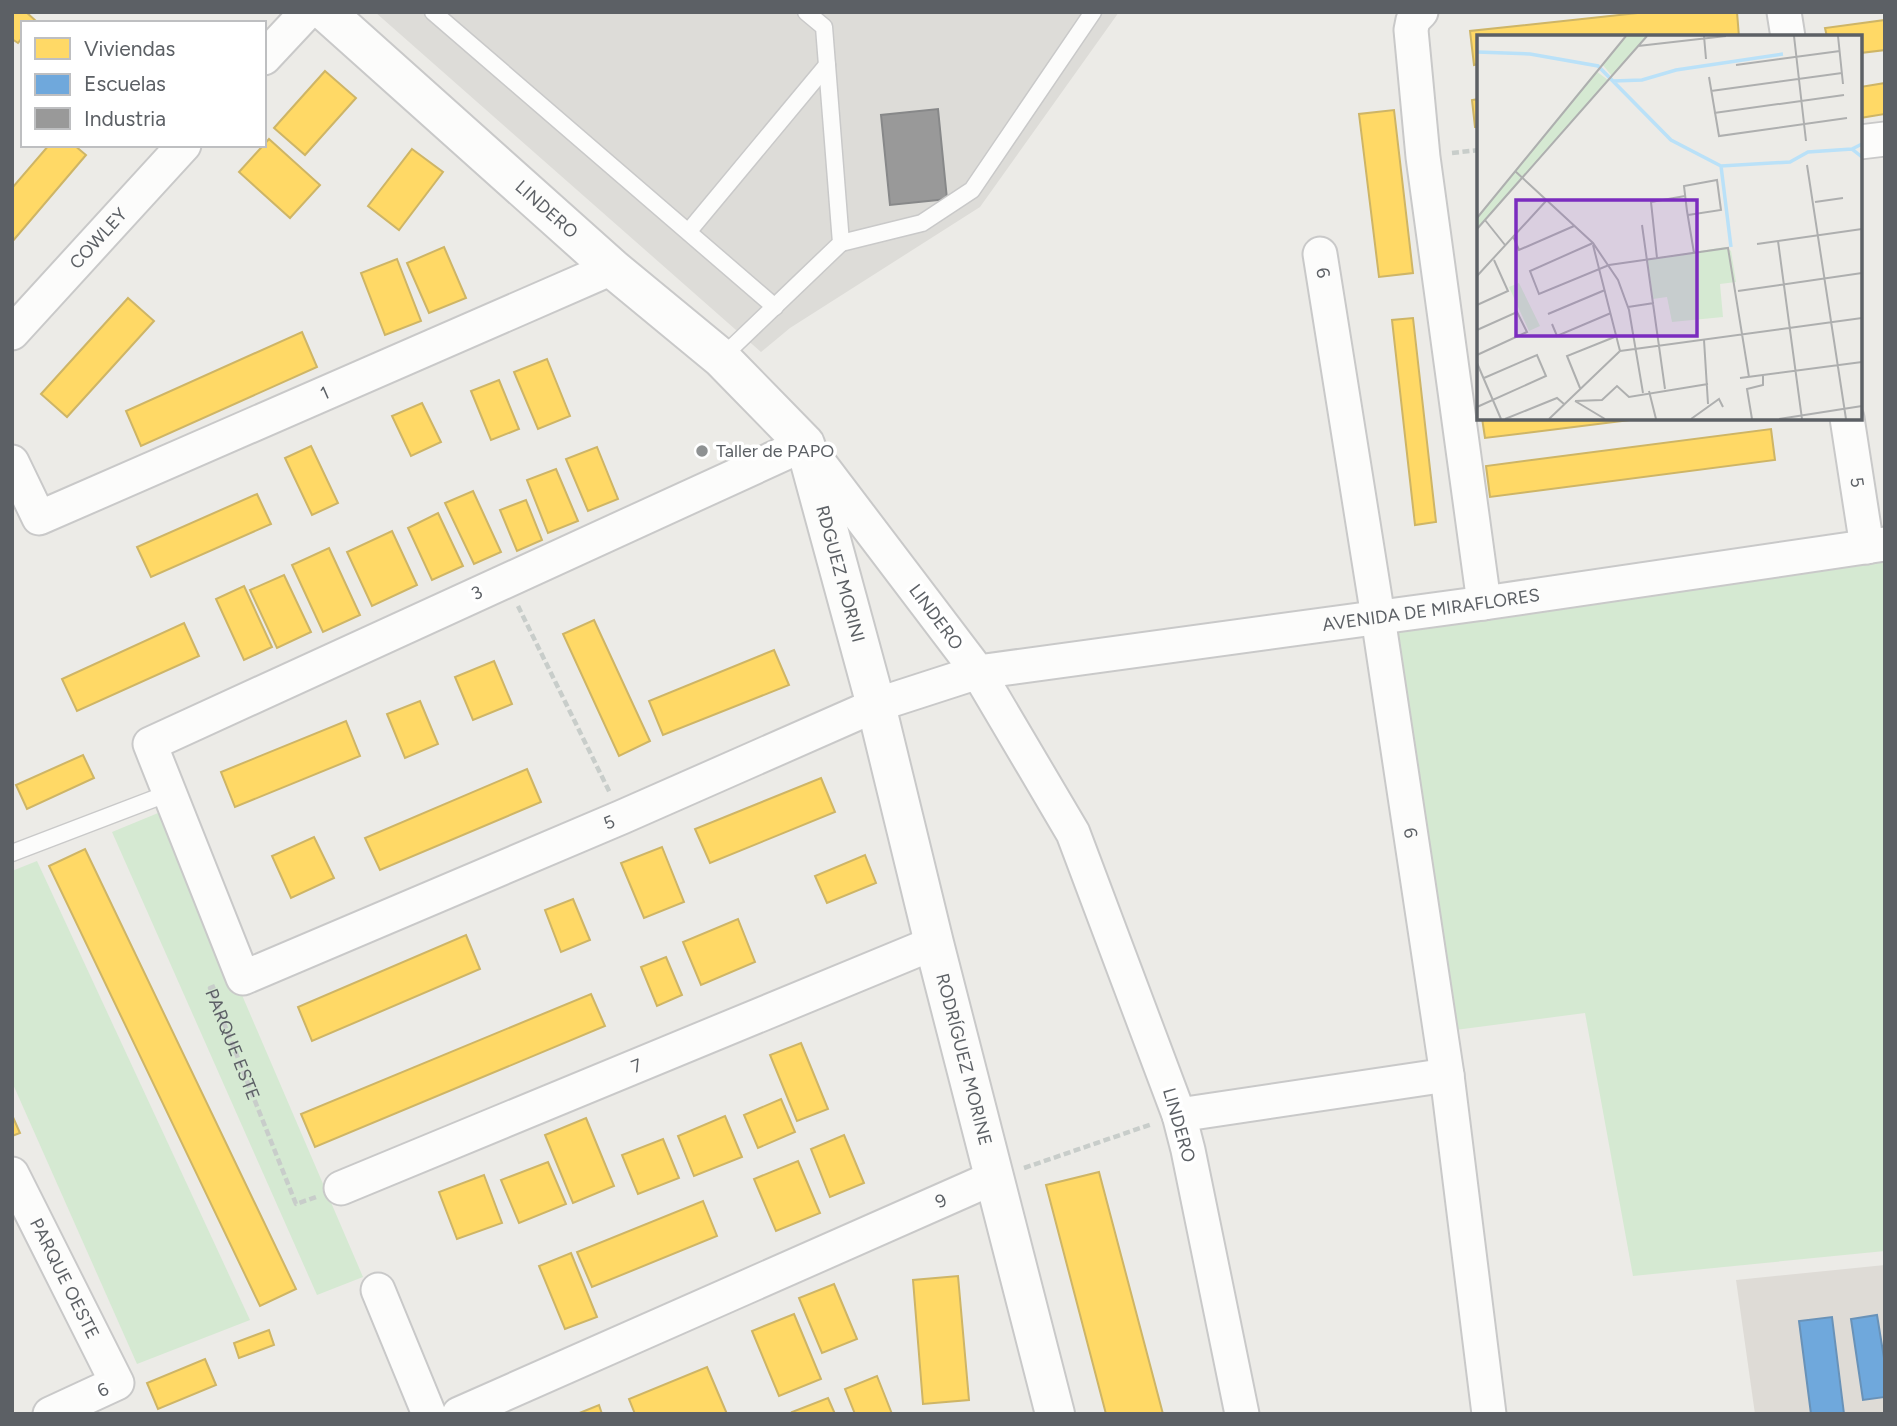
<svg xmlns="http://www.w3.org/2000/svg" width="1897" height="1426" font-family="Figtree,sans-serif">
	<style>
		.industrial { fill: #dddcd8 }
		.education { fill: #dedbd6 }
		.green { fill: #d5e9d2 }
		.homes { fill: #ffd966; stroke: #ceb566; stroke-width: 2 }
		.schools { fill: #6fa8dc; stroke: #6992b8; stroke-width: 2 }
		.industry { fill: #999; stroke: #878889; stroke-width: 2 }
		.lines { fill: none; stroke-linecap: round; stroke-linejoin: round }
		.service-casing { stroke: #c9c9c9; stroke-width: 19 }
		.minor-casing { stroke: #c9c9c9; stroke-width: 37 }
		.tertiary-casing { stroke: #c9c9c9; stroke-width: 42 }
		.path { stroke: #c8cdca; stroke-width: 4.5; stroke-dasharray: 7 3.5; stroke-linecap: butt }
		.service { stroke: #fcfcfb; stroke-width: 16 }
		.minor { stroke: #fcfcfb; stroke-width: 33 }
		.tertiary { stroke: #fcfcfb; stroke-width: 38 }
		.poi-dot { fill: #8e9192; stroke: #fff; stroke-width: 2.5 }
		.labels { text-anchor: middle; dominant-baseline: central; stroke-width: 7; stroke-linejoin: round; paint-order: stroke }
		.street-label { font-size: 18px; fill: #5c6065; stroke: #fff }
		.poi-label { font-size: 18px; fill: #5c6065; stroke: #fff; text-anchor: start }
		.inset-river { fill: none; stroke: #bae1f8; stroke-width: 3.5 }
		.inset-road { fill: none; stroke: #aeafaf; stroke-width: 2 }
		.view { fill: #7b2cbf; fill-opacity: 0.15; stroke: #7b2cbf; stroke-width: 3.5 }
		.inset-edge { fill: none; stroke: #5c6065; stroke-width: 3.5 }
	</style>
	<rect width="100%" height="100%" fill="#ecebe7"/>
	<polygon class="industrial" points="375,12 1119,12 980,207 790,328 761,352"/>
	<polygon class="education" points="1885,1265 1885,1414 1755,1414 1736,1280"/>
	<g class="green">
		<polygon points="1885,544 1885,1251 1633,1276 1585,1013 1440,1032 1378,617"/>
		<polygon points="163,811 363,1277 317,1295 112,832"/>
		<polygon points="37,861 250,1320 137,1364 12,1082 12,871"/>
	</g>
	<g class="homes">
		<polygon points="12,12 26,12 36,21 23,23 23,37 18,43 12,39"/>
		<polygon points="1647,12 1737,12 1739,37 1479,37 1479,64 1474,65 1470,31"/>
		<polygon points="1885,20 1885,50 1860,53 1860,37 1827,37 1825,28"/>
		<polygon points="325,71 356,98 305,155 274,128"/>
		<polygon points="1885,83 1885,114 1860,118 1860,87"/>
		<polygon points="1479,99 1479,127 1475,127 1472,100"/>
		<polygon points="1394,110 1413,273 1379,277 1359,114"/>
		<polygon points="269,139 320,185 290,218 239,172"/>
		<polygon points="49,145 74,145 86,155 12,242 12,188"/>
		<polygon points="412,149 443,172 399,230 368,206"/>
		<polygon points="444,247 466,298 429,313 407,263"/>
		<polygon points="397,259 421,321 385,335 361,273"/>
		<polygon points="128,298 154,321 67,417 41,394"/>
		<polygon points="1413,318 1436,522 1415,525 1392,320"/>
		<polygon points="302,332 317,367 141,446 126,411"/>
		<polygon points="547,359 570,416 538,429 514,372"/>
		<polygon points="499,380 519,429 491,440 471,391"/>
		<polygon points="422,403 441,442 411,456 392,416"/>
		<polygon points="1482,418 1646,418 1485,438"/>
		<polygon points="1771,429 1775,460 1490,497 1486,466"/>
		<polygon points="311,446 338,503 312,515 285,458"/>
		<polygon points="597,447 618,499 588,511 566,459"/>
		<polygon points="556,469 578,521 548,533 527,480"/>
		<polygon points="473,491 501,552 474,564 445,503"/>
		<polygon points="257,494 271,524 151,577 137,547"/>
		<polygon points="526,500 542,540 517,551 500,510"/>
		<polygon points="438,513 463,566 432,580 408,528"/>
		<polygon points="392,531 417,585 372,606 347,552"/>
		<polygon points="329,548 360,615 323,632 292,565"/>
		<polygon points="284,575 311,632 277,648 250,590"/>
		<polygon points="244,586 272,647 244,660 216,599"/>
		<polygon points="594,620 650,741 619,756 563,634"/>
		<polygon points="184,623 199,656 77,711 62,679"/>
		<polygon points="774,650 789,685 663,735 649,701"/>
		<polygon points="494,661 512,704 473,720 455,677"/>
		<polygon points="420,701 438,744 405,758 387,714"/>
		<polygon points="346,721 360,756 235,807 221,772"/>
		<polygon points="83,755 94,778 27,809 16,785"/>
		<polygon points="527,769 541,802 380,870 365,838"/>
		<polygon points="821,778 835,812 710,863 695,829"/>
		<polygon points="314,837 334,878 291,898 272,856"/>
		<polygon points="662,847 684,902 644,918 621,863"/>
		<polygon points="85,849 296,1289 260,1306 49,866"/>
		<polygon points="865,855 876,883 827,903 815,876"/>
		<polygon points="573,899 590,940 561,952 545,910"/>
		<polygon points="738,919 755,962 701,985 683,942"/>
		<polygon points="466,935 480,969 312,1041 298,1007"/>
		<polygon points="666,957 682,995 657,1006 641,967"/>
		<polygon points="591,994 605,1026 315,1147 301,1114"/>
		<polygon points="801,1043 828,1109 797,1121 770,1055"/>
		<polygon points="781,1099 795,1132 758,1148 744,1115"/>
		<polygon points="12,1115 20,1133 12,1136"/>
		<polygon points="725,1116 742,1157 694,1176 678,1136"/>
		<polygon points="586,1118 614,1186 573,1203 545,1135"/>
		<polygon points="844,1135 864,1183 830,1197 811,1149"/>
		<polygon points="663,1139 679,1178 638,1194 622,1155"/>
		<polygon points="798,1161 820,1213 776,1231 754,1179"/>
		<polygon points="548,1162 566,1204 519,1223 501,1180"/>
		<polygon points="1099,1172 1163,1414 1106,1414 1046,1185"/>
		<polygon points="484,1175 502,1223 457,1239 439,1192"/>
		<polygon points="703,1201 717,1236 592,1287 577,1252"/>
		<polygon points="571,1253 597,1317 565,1329 539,1266"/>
		<polygon points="958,1276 969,1400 923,1404 913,1280"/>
		<polygon points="834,1284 857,1339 822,1353 799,1298"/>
		<polygon points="794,1314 821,1379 779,1396 752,1331"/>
		<polygon points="269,1330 274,1345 239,1358 234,1343"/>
		<polygon points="205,1359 216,1385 158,1409 147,1383"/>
		<polygon points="707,1367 727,1414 635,1414 629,1399"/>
		<polygon points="877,1376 892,1414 855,1414 845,1389"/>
		<polygon points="828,1398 835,1414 793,1414 792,1412"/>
		<polygon points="599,1405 602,1414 577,1414"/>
	</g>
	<g class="schools">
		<polygon points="1877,1315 1885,1364 1885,1397 1863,1400 1851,1319"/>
		<polygon points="1832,1317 1844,1414 1811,1414 1799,1321"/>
	</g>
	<polygon class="industry" points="938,109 947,199 890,205 881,115"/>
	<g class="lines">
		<defs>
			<g id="service">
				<polyline points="433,12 775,307"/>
				<polyline points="689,231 827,65"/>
				<polyline points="841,243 922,223 972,190 1093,12"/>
				<polyline points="721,358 841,243 824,27 806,12"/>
				<polyline points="12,853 169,793"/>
			</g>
			<g id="minor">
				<polyline points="1421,12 1413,20 1411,30 1423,157 1484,603"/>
				<polyline points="1784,12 1788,37"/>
				<polyline points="264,58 307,12"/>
				<polyline points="1860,142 1885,139"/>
				<path id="s2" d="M1320 254 1378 617 1447 1075 1489 1414"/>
				<path id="s3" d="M12 333 184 145"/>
				<path id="s4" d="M1847 418 1867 547"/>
				<path id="s5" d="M12 462 39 518 612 268"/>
				<polyline points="1179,1115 1447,1075"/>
				<path id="s6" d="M12 1174 117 1383 50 1414"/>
				<path id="s7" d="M341 1188 934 943"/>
				<polyline points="378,1290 429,1414"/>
				<path id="s8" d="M459 1414 995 1177"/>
				<path id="s9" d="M1242 1414 1188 1150 1179 1115 1073 833 978 672 805 444 150 744 243 978 622 817 876 705 978 672 1484 603 1885 544"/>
			</g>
			<g id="tertiary">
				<path id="s10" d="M326 12 612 268 721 358 805 444 876 705 934 943 1055 1414"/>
			</g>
		</defs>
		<use href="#service" class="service-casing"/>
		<use href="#minor" class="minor-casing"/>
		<use href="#tertiary" class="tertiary-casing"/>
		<g class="path">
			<polyline points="1452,153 1479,150"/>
			<polyline points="518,606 610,793"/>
			<path id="s1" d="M215 986 210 988 296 1204 316 1197"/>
			<polyline points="1024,1168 1152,1124"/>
		</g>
		<use href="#service" class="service"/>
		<use href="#minor" class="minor"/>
		<use href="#tertiary" class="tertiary"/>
	</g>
	<circle class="poi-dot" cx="702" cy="451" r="7"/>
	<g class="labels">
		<g class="street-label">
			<text stroke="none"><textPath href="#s10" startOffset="296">LINDERO</textPath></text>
			<text stroke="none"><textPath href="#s3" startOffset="128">COWLEY</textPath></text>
			<text stroke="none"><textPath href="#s2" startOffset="19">6</textPath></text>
			<text stroke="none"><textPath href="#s5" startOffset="374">1</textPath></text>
			<text stroke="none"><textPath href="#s4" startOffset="65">5</textPath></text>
			<text stroke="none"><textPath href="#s10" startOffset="780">RDGUEZ MORINI</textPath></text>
			<text transform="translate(477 593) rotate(-25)">3</text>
			<text stroke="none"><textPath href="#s9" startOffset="3306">AVENIDA DE MIRAFLORES</textPath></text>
			<text transform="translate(936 617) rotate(53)">LINDERO</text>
			<text stroke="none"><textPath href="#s9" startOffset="2450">5</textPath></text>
			<text stroke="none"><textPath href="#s2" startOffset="586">6</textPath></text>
			<text stroke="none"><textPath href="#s1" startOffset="66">PARQUE ESTE</textPath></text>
			<text stroke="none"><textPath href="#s10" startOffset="1281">RODRÍGUEZ MORINE</textPath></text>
			<text stroke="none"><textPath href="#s7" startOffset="320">7</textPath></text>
			<text transform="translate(1179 1125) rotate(74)">LINDERO</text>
			<text stroke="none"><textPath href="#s8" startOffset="527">9</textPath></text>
			<text stroke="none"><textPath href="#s6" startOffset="117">PARQUE OESTE</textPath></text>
			<text transform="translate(103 1390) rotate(-24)">6</text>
		</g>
		<g class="poi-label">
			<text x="716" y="451">Taller de PAPO</text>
		</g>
	</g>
	<g transform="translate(1477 35)">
		<rect width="385" height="385" fill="#ecebe7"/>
		<path d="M149 1H170L135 41 125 29ZM119 36 131 45 0 194V182ZM249 212 254 216 259 247 243 249 246 282 195 287 190 262 176 264 170 224ZM42 248 63 291 52 296 32 252Z" fill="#d5e9d2"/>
		<path class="inset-river" d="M0 17 53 19 121 31 194 105 244 131 313 127 331 117 375 114M136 46 165 45 199 35 306 19M385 109 375 114 385 122M244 131 254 212"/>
		<path class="inset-road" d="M227 1 229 24M317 1 329 106M361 1 366 49M161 11 249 1M259 30 363 16M232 42 242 101 370 83M234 56 365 38M237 78 367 60M330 130 369 384M38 136 116 208 141 245 152 275 166 358M338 167 366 163M211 180 244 175 240 145 207 151 210 176 217 218M0 183 149 1M8 185 28 210M165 190 188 354M0 194 170 1M36 201 42 215 97 191M301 206 325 384M116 208 53 236 62 259 132 230 251 213 272 342M280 209 385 194M116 210 143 316M180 223 174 167 208 161M0 241 69 166M261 256 385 238M0 270 31 256 17 225M151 272 177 268M71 279 128 255M75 289 80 301 134 278M0 295 40 277 50 297 0 320M227 305 231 369M143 316 385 283M0 328 24 384M263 343 385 327M103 353 90 321 140 301M172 356 179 384M98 366 125 365 140 351 152 362 231 349M98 366 128 384M0 372 69 341 60 320 7 343M28 384 80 363 87 369M72 384 143 316M214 384 242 364 246 372M275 384 270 354 286 350V340M302 384 385 371"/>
		<path class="view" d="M39 165H220V301H39Z"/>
		<rect width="385" height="385" class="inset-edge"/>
	</g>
	<rect width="1897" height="1426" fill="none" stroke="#5c6065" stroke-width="28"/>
	<rect x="21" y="21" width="245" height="126" fill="#ffffff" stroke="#bebfc1" stroke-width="2"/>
	<rect x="35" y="38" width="35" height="21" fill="#ffd966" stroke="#bebfc1" stroke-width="2"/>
	<text x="84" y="56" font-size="21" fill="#5c6065">Viviendas</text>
	<rect x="35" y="74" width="35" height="21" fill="#6fa8dc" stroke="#bebfc1" stroke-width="2"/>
	<text x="84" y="91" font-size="21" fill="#5c6065">Escuelas</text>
	<rect x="35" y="108" width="35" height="21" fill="#999999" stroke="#bebfc1" stroke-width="2"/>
	<text x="84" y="126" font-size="21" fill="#5c6065">Industria</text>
</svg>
